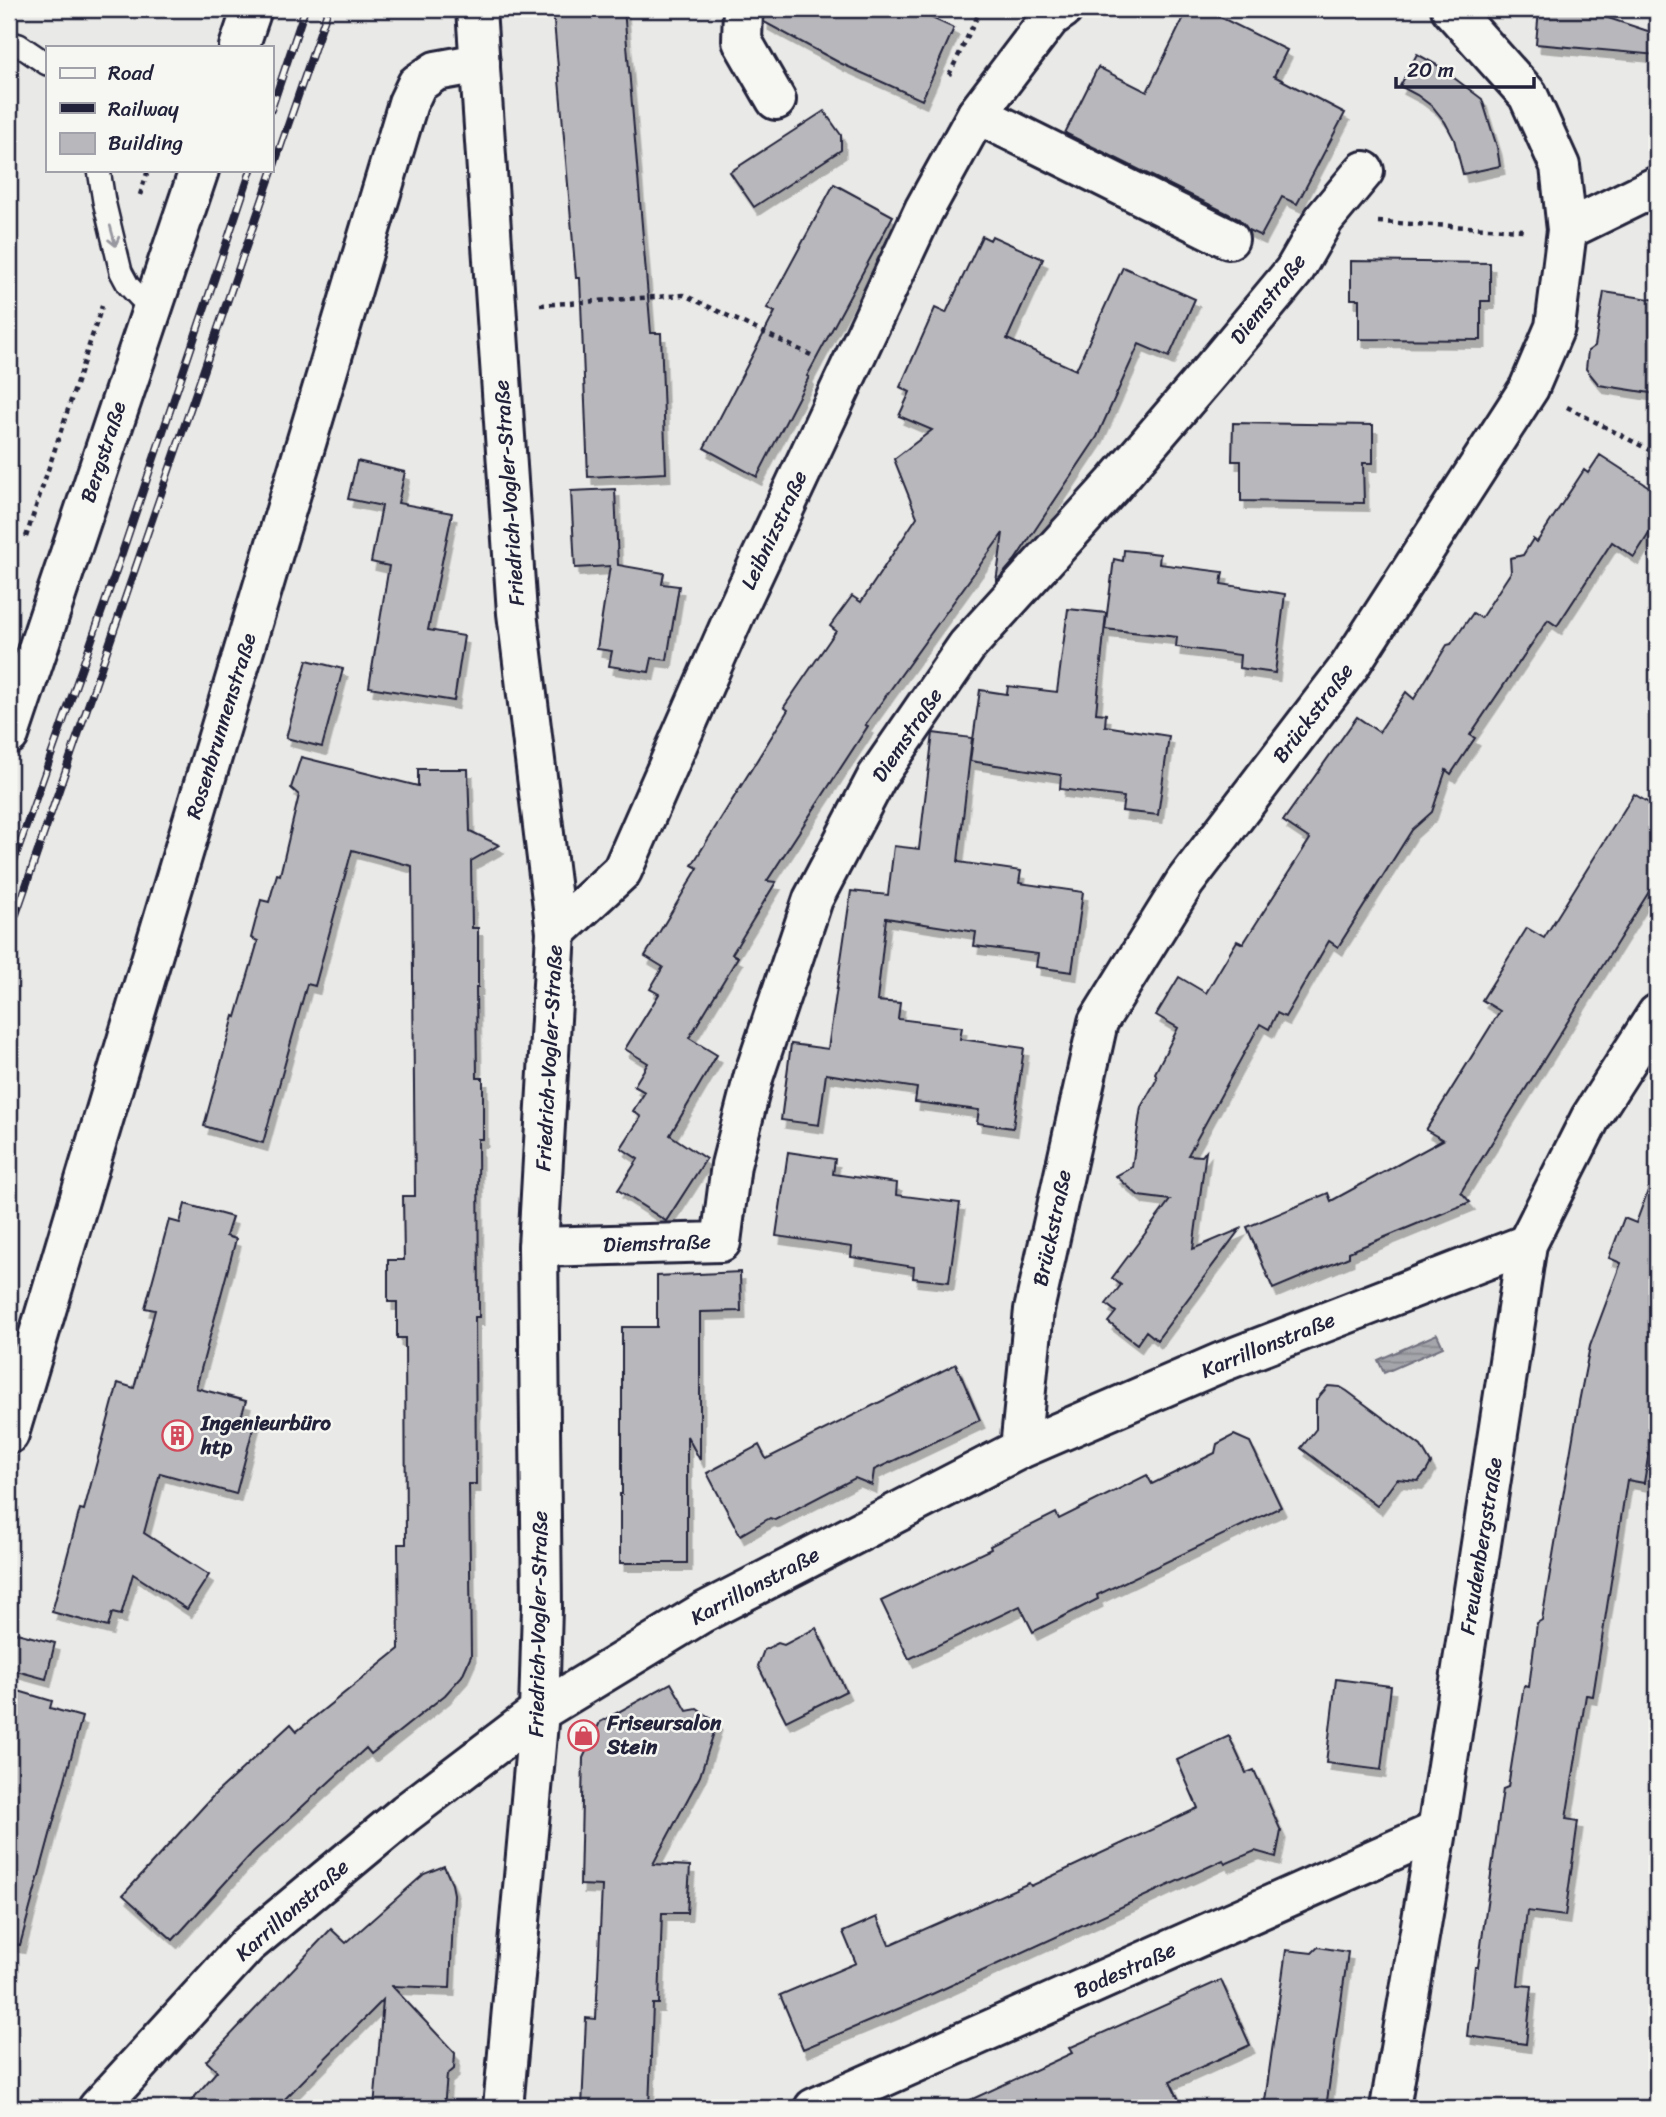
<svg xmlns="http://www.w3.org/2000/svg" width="1666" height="2117" font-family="Sriracha,sans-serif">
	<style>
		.water { fill: url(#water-rules); stroke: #71717f; stroke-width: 2 }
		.building { fill: #b8b8bc; stroke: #22223b; stroke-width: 2; filter: url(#shadow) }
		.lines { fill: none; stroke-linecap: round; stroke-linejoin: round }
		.service-casing { stroke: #22223b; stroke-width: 26 }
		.minor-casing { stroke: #22223b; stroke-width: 44 }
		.secondary-casing { stroke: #22223b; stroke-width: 44 }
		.path { stroke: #22223b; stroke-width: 4.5; stroke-dasharray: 5 5; stroke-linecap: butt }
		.service { stroke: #f6f6f2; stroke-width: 21 }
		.minor { stroke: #f6f6f2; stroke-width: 38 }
		.secondary { stroke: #f6f6f2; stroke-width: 38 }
		.rail-casing { stroke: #22223b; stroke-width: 8 }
		.rail { stroke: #f6f6f2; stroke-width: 5; stroke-dasharray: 16; stroke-linecap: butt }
		.oneway { stroke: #9797a0 }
		.labels { text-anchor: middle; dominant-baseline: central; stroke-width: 5; stroke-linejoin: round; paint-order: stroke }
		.street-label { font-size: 21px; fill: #22223b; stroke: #f6f6f2 }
		.poi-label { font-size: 21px; font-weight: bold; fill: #22223b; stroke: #f6f6f2; text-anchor: start }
	</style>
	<defs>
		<pattern id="water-rules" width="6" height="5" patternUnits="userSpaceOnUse" patternTransform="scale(1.75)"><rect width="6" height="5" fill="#a5a5ac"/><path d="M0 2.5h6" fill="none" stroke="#86868d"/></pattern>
		<filter id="shadow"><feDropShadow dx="4.5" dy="8" stdDeviation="0" flood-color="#0004"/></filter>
	</defs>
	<rect width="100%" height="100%" fill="#e9e9e7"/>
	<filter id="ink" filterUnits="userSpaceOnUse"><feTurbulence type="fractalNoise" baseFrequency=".0143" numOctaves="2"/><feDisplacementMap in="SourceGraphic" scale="14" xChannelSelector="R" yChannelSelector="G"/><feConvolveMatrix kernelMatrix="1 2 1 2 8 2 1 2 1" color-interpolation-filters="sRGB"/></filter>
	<g filter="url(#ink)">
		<polygon class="water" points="1437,1334 1443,1347 1384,1373 1378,1360"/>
		<g class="building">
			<polygon points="553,9 624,9 651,333 661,333 666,473 588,477 580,278 576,278"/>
			<polygon points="765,9 912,9 954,28 922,100 840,63 764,22"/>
			<polygon points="1188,9 1204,9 1287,50 1274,76 1345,113 1297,204 1282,197 1261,236 1248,230 1239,219 1065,133 1098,67 1147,92"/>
			<polygon points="1539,9 1581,9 1657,34 1657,55 1536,44"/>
			<polygon points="1417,54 1437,65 1482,99 1497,147 1500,166 1463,174 1454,139 1445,122 1433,107 1417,95 1400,86"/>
			<polygon points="824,111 841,135 841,150 754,207 730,172"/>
			<polygon points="834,184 893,216 807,376 809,377 757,477 704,448 775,312 767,308"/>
			<polygon points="982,236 990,240 992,236 1043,259 1007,339 1076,370 1123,267 1195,299 1169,357 1139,344 1097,437 1015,560 996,582 1003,533 865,725 868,726 767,881 776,882 732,954 738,957 689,1038 717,1055 670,1135 706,1159 666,1221 618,1190 638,1159 621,1148 641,1117 633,1111 645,1092 634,1086 648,1063 625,1049 659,994 650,989 663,967 645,956 698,868 692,865 788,710 784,707 836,631 830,626 852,596 861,602 917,517 894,459 932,430 899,416 910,392 900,387 935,308 946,313"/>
			<polygon points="1351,261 1490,263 1490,301 1481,301 1481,340 1359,339 1359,299 1351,299"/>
			<polygon points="1604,292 1657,300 1657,394 1599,385 1586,369 1588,351 1595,346"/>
			<polygon points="1233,423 1373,425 1373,463 1363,463 1364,503 1241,501 1241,461 1232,461"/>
			<polygon points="1600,455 1657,492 1657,521 1634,557 1612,542 1557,626 1548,620 1470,735 1475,738 1451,774 1446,770 1432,812 1412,830 1338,947 1329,941 1285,1017 1277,1013 1269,1029 1260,1024 1188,1155 1202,1156 1206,1151 1193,1249 1240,1229 1157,1340 1146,1331 1137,1344 1108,1322 1116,1312 1106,1304 1121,1285 1112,1278 1170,1200 1139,1196 1116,1176 1132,1167 1141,1107 1157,1079 1155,1073 1178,1028 1156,1015 1179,977 1206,993 1237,941 1243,944 1310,839 1283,821 1357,717 1379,732 1406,692 1414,699 1447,645 1451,644 1473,613 1481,618 1511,572 1510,558 1523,555 1533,539 1537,542 1584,470 1588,473"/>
			<polygon points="357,461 405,472 398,503 452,513 428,630 464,636 454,701 369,687 389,566 371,562 382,506 348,499"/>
			<polygon points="615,489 618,565 664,573 662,584 679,586 667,660 652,658 649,672 609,666 612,651 597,649 610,566 575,568 571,491"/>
			<polygon points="1124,550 1160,554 1159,564 1223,572 1221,584 1285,594 1275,673 1239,668 1240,655 1176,647 1177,637 1105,629 1114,559 1123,561"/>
			<polygon points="1068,609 1106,613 1096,713 1106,714 1105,726 1169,736 1158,815 1122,811 1124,797 1060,789 1061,775 970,761 980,690 1007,694 1008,686 1057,692"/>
			<polygon points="307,660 343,669 322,747 286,738"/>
			<polygon points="933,733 972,738 958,862 1021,871 1019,883 1083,892 1072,972 1036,967 1038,954 974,946 976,932 886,918 877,1001 900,1003 898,1019 962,1027 960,1039 1024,1048 1013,1128 977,1123 979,1110 915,1102 917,1088 826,1074 819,1125 781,1120 791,1044 828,1049 851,891 888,895 894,846 919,849"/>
			<polygon points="301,757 418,786 418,769 468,769 470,831 499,845 471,861 472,928 478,928 478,987 476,987 477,1078 483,1078 483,1139 478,1139 479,1317 475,1317 476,1484 469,1484 471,1656 462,1676 445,1695 371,1754 366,1748 253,1852 173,1940 123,1895 214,1795 291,1724 297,1731 399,1649 398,1544 406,1544 405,1338 397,1338 397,1302 388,1302 388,1260 404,1260 403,1196 415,1196 412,866 352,850 315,986 307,984 263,1143 204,1126 234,1016 236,1017 258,941 251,938 261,900 269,902 277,874 280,875 299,795 291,788"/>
			<polygon points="1634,794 1657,808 1657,879 1461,1192 1470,1202 1349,1252 1349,1257 1273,1289 1247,1227 1328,1193 1331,1201 1443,1140 1426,1130 1500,1011 1482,1000 1527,928 1544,938"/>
			<polygon points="788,1152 835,1159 833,1174 897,1183 896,1195 960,1203 949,1282 913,1278 914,1267 851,1257 852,1247 776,1236"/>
			<polygon points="1653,1177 1657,1177 1657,1449 1649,1451 1644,1483 1627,1480 1593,1696 1586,1695 1566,1819 1578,1821 1565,1916 1527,1911 1518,1985 1532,1986 1526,2044 1467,2036 1475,1967 1478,1967 1503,1789 1508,1787 1523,1691 1524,1686 1529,1687 1537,1623 1542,1620 1579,1402 1590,1346 1621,1263 1609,1258 1624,1218 1636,1223"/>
			<polygon points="185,1204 232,1217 226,1236 236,1239 196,1388 246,1401 241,1417 255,1421 236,1494 160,1473 144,1533 209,1575 187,1609 133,1574 121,1615 112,1613 108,1627 52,1612 80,1509 84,1510 118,1383 134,1388 155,1310 145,1308 169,1220 180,1223"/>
			<polygon points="740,1272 741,1311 700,1312 700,1460 687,1436 687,1563 620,1563 620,1494 622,1494 622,1327 657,1327 657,1276"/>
			<polygon points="956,1364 980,1420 874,1470 872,1485 855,1478 775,1520 770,1518 740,1535 707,1473 759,1445 766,1459"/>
			<polygon points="1328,1386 1340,1387 1347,1391 1421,1446 1431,1463 1426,1472 1418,1481 1397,1479 1377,1506 1301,1448 1316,1429 1316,1400"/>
			<polygon points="1234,1435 1250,1442 1281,1507 1097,1595 1098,1599 1033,1632 1020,1606 909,1659 881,1601 991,1549 990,1546 1056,1513 1059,1519 1147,1475 1152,1484 1215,1453 1217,1444"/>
			<polygon points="816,1628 846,1691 786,1721 758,1666 764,1650 778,1643 784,1645"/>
			<polygon points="9,1631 55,1643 46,1679 9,1669"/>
			<polygon points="1336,1679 1391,1686 1381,1770 1326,1763"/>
			<polygon points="671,1683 687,1711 697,1709 717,1723 700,1776 653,1864 690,1866 687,1913 662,1913 659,2004 653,2004 649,2108 582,2108 586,2018 596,2019 602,1886 580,1885 583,1758 600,1722"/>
			<polygon points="15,1690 52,1701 50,1708 82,1717 20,1945 9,1943 9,1713"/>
			<polygon points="1229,1736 1246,1773 1254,1770 1281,1831 1276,1857 1255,1851 1225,1864 1223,1860 917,2001 803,2049 780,1995 856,1963 843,1932 877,1917 889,1945 1029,1883 1031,1886 1198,1808 1177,1760"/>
			<polygon points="444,1866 452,1884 454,1894 450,1988 392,1986 455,2053 454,2069 447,2075 444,2108 374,2108 383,2000 276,2108 185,2108 217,2071 206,2061 331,1929 346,1943 424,1874"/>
			<polygon points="1318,1947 1348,1952 1326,2108 1264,2108 1286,1950 1312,1953"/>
			<polygon points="1221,1980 1250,2045 1170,2081 1183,2108 953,2108 1072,2053 1069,2048"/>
		</g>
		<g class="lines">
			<defs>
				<g id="service">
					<polyline points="9,42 19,45 47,64"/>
					<polyline points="99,170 104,201 121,272 128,285 139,297 153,303"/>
				</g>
				<g id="minor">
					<polyline points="476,9 517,613 556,932 538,1247 542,1607 539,1712 503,2108"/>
					<polyline points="743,9 742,41 776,100"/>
					<polyline points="977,114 1229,239"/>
					<polyline points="1567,230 1657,186"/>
					<polyline points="556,932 622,871 738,607 924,210 977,114 1050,18 1063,9"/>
					<polyline points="538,1247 721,1242 731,1165 754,1075 813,899 877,777 967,646 1113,485 1220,360 1294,271 1324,219 1364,171"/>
					<polyline points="9,1434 408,103 417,84 436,71 480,63"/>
					<polyline points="1020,1449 1034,1310 1098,1022 1185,882 1349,667 1529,388 1555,327 1567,230 1560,166 1528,95 1451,9"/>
					<polyline points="98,2108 247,1945 406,1813 539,1712 702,1613 1020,1449 1222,1362 1527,1244"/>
					<polyline points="814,2108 1437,1831"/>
					<polyline points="1390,2108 1437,1831 1527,1244 1591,1117 1657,1014"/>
				</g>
				<g id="secondary">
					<polyline points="239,47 252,9"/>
					<polyline points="9,735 199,170"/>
				</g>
			</defs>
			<use href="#service" class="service-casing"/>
			<use href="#minor" class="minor-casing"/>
			<use href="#secondary" class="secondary-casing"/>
			<g class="path">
				<polyline points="949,75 981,9"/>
				<polyline points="140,195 148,170"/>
				<polyline points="1378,222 1523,230"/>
				<polyline points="540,305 684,295 811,355"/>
				<polyline points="1567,407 1657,454"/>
				<polyline points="26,537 102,306"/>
			</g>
			<use href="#service" class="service"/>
			<use href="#minor" class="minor"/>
			<use href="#secondary" class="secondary"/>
			<defs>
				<g id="rail">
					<polyline points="271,110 305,9"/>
					<polyline points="9,875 117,568 251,170"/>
					<polyline points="9,935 328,9"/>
				</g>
			</defs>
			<use href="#rail" class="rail-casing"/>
			<use href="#rail" class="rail"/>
		</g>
		<defs><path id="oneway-shaft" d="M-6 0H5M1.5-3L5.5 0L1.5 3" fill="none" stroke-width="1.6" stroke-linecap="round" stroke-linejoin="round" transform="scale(1.75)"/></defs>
		<use class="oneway" href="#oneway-shaft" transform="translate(113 236) rotate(75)"/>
	</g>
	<defs>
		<symbol id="building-ring" viewBox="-11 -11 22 22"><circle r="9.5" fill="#f6f6f2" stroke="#d1495b" stroke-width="1.5"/><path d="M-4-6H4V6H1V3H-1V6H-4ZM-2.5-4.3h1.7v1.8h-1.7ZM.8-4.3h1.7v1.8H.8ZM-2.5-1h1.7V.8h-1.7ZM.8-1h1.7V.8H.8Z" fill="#d1495b"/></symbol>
		<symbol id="shop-ring" viewBox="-11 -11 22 22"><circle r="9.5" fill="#f6f6f2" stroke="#d1495b" stroke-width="1.5"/><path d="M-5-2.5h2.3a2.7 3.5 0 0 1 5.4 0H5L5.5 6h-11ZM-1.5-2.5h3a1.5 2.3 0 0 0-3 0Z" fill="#d1495b"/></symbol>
	</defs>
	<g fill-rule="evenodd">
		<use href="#building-ring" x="160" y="1418" width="35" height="35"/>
		<use href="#shop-ring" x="566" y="1718" width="35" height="35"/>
	</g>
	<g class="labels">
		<g class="street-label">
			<text transform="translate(1268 299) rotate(-52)">Diemstraße</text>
			<text transform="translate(103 452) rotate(-72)">Bergstraße</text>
			<text transform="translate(509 493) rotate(-94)">Friedrich-Vogler-Straße</text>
			<text transform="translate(774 530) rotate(-65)">Leibnizstraße</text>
			<text transform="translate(1313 713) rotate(-53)">Brückstraße</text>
			<text transform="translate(221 726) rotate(-73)">Rosenbrunnenstraße</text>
			<text transform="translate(907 735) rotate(-56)">Diemstraße</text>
			<text transform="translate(549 1058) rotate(-87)">Friedrich-Vogler-Straße</text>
			<text transform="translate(1052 1228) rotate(-78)">Brückstraße</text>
			<text transform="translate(657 1243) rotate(-2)">Diemstraße</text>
			<text transform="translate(1268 1345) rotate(-22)">Karrillonstraße</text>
			<text transform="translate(1481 1546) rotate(-81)">Freudenbergstraße</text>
			<text transform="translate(755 1586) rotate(-28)">Karrillonstraße</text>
			<text transform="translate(538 1624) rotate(-89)">Friedrich-Vogler-Straße</text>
			<text transform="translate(292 1910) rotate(-41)">Karrillonstraße</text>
			<text transform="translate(1125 1970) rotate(-24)">Bodestraße</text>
		</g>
		<g class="poi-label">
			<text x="201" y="1423">Ingenieurbüro<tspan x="201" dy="24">htp</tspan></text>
			<text x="607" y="1723">Friseursalon<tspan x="607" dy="24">Stein</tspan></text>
		</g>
	</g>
	<rect width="1666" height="2117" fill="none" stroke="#f6f6f2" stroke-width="35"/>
	<rect x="18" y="18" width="1631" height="2082" fill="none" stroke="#22223b" stroke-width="2.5" filter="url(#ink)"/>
	<rect x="46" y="46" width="228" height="126" fill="#f6f6f2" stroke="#a1a1a9" stroke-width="2"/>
	<rect x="60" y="68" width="35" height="10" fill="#f6f6f2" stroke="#a1a1a9" stroke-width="2"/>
	<text x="108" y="80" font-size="21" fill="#22223b">Road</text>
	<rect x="60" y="103" width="35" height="10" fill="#22223b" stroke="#a1a1a9" stroke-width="2"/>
	<text x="108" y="116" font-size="21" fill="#22223b">Railway</text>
	<rect x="60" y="133" width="35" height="21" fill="#b8b8bc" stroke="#a1a1a9" stroke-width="2"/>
	<text x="108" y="150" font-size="21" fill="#22223b">Building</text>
	<path d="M1396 77v10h138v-10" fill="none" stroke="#22223b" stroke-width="3.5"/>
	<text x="1407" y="77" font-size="21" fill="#22223b" stroke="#f6f6f2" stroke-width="5" paint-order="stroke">20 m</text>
</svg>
